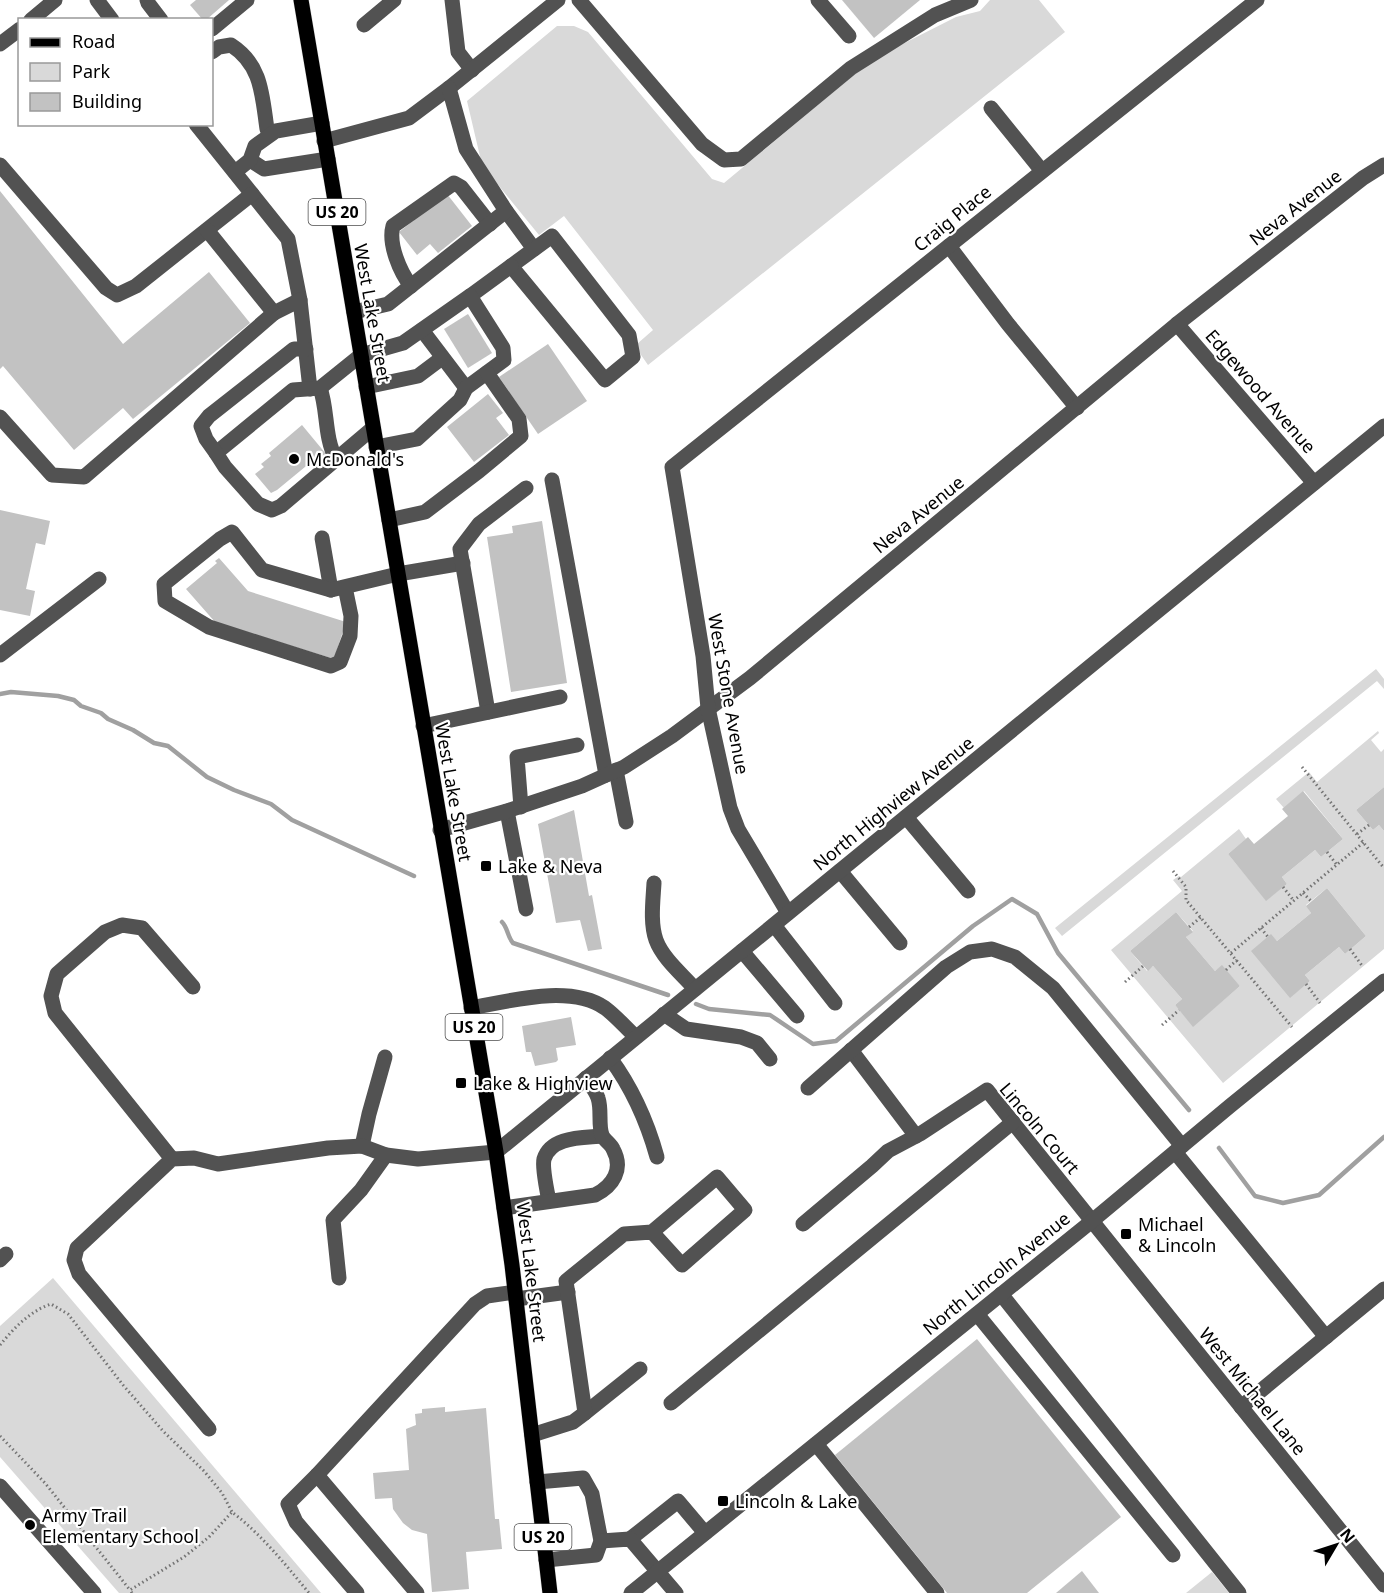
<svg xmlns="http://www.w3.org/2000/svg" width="1384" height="1593" font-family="'Noto Sans',sans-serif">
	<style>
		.green { fill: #d9d9d9; fill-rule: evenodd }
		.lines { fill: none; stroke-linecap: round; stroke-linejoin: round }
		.stream { stroke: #a0a0a0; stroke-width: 4.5 }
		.building { fill: #c2c2c2 }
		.major-casing { stroke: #dbdbdb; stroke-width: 16 }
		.path { stroke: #747474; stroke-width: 3; stroke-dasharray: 1.5 3; stroke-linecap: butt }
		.minor { stroke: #525252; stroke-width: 15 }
		.major { stroke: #000; stroke-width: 15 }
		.poi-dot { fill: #000; stroke: #fff; stroke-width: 2 }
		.labels { text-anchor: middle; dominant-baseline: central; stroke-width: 4.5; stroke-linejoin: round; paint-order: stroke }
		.shield { fill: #fff; stroke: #4c4c4c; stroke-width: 1.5 }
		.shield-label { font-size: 16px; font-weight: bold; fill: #000 }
		.street-label { font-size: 18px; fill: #000; stroke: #fff }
		.poi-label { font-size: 18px; fill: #000; stroke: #fff; text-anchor: start }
	</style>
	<rect width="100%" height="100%" fill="#fff"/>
	<g class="green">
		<polygon points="990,0 1039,0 1065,32 648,365 639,352 637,344 653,330 564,216 539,235 482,165 467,101 557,26 574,26 588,32 712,179 724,183 873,59 956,17 980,11"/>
		<polygon points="1376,669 1384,679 1384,689 1377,681 1062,936 1055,928"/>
		<path d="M1378 731 1379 733 1371 740 1381 752 1384 749V787L1356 810 1373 830 1379 825 1384 831V949L1223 1083 1111 950 1182 891 1173 880 1179 876 1181 877 1239 829 1246 839 1228 854 1266 900 1287 884 1282 877 1315 850 1321 857 1343 839 1304 791 1284 808 1276 799 1309 772 1317 782ZM1327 888 1366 936 1345 954 1339 947 1305 975 1310 981 1290 997 1271 935 1277 941 1311 913 1306 905ZM1176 912 1193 931 1186 937 1215 971 1222 966 1240 986 1193 1026 1175 1005 1182 999 1153 966 1147 971 1130 951Z"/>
		<polygon points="53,1278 321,1593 119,1593 0,1457 0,1326"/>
		<polygon points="1212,1572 1229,1593 1186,1593"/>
	</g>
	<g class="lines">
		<g class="stream">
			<polyline points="0,694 11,692 58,696 74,700 81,706 101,713 108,719 133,730 154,743 168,746 207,777 234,790 271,804 292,820 414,876"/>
			<path d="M502 922C508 928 507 936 513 943L668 995"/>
			<polyline points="696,1004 709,1009 770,1015 813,1044 836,1041 973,926 1012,899 1037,914 1058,953 1189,1110"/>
			<polyline points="1219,1148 1255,1196 1283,1203 1319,1195 1384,1137"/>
		</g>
	</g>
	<g class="building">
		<polygon points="196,0 229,0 206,20 203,20 190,5"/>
		<polygon points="842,0 920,0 874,38"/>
		<polygon points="0,191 123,344 209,272 250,323 133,419 123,408 74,450 3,366 0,369"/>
		<polygon points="447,194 472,226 438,253 430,244 417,255 399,232"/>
		<polygon points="468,314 492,353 468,368 444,329"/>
		<polygon points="548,344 587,401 538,434 499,377"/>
		<polygon points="488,394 503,413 496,418 509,435 474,462 447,427"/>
		<polygon points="302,425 326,454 313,465 311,462 277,490 271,493 255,474 264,467 261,464 271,456 269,453"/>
		<polygon points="0,510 50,521 45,545 36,543 26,589 35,591 30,616 0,610"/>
		<polygon points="542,521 567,683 511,692 487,537 513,533 512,526"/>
		<polygon points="219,558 248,591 346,622 334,659 215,622 186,589 217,563 215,561"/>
		<polygon points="1384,787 1384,831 1379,825 1373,830 1356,810"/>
		<polygon points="1303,791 1343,839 1321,857 1315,850 1282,877 1287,884 1266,901 1228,854 1248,837 1254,844 1288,816 1282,809"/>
		<polygon points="574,810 589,896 592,895 602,949 588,951 580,920 556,923 538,824"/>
		<polygon points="1327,888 1366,936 1345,954 1339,947 1305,975 1310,981 1290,998 1251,951 1271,934 1277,941 1311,913 1306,906"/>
		<polygon points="1176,912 1193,932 1186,937 1215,971 1222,965 1240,986 1193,1027 1175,1005 1182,999 1153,966 1148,971 1130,951"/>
		<polygon points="571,1017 576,1045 556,1048 558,1060 556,1062 535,1066 531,1052 526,1052 522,1026"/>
		<polygon points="977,1339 1121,1517 1027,1593 947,1593 835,1455"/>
		<polygon points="445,1407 445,1412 486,1408 495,1519 499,1519 502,1549 466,1552 469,1589 432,1592 427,1534 412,1530 403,1523 393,1509 392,1498 375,1499 373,1473 409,1470 406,1429 416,1425 415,1414 422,1413 422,1409"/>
		<polygon points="1082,1571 1099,1593 1056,1593"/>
	</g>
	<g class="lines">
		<defs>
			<polyline id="major" points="301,0 496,1152 512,1265 550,1593"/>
		</defs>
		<use href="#major" class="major-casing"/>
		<g class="path">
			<polyline points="1302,767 1384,868"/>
			<polyline points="1357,834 1369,825"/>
			<polyline points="1327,852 1337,865"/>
			<polyline points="1173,871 1186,887 1186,900 1292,1027"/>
			<polyline points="1283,887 1294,901"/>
			<polyline points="1303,893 1311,901"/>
			<polyline points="1189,927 1201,917"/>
			<polyline points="1261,928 1268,937"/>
			<polyline points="1350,949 1363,967"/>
			<polyline points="1231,953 1364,842"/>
			<polyline points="1226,970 1237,960"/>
			<polyline points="1125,982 1143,966"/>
			<polyline points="1306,984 1320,1003"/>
			<polyline points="1162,1025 1179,1010"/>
			<path d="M0 1345C14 1328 30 1311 51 1304L68 1314 123 1385 163 1431 204 1471 222 1493 232 1512"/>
			<polyline points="0,1436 45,1483 130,1590"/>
			<path d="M132 1593 130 1590 184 1557 209 1537 232 1512C262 1535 285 1564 309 1593"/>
		</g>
		<g class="minor">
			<polyline points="97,0 112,20"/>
			<polyline points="147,0 148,3 161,20"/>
			<polyline points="452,0 458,52 472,70"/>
			<polyline points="579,0 702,144 724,160 741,159 851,68 935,15 971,0"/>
			<polyline points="818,0 849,36"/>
			<polyline points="31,20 55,0"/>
			<polyline points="364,25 394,0"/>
			<polyline points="212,29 247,0"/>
			<polyline points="0,44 20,29"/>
			<path d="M212 52 219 47 231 45C262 65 262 95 267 129L271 134"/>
			<polyline points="991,108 1042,171"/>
			<polyline points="196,124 288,239 300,300"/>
			<polyline points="324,141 409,118 449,88 558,0"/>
			<polyline points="250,160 264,169 328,159"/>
			<polyline points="0,165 106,288 117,295 136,286 252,194"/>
			<polyline points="235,172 250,160 255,146 276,131 322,123"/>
			<polyline points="506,211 534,249"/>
			<polyline points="207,230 274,313 300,300 310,389"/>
			<polygon points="552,236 629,335 633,357 605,380 511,266"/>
			<polyline points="949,246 1008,324 1077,408"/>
			<path d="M411 286C400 272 388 244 393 226L454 183 461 187 490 224"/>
			<polyline points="470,296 511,266"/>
			<polyline points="354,312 388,304 506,211 466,149 449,88"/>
			<polyline points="1177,324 1314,483"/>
			<polyline points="422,330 466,388"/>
			<polyline points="366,387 418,376 442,358"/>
			<path d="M320 388C328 410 324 437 336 459"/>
			<polyline points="0,417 52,475 84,477 274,313"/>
			<polyline points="373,428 281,506 272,510 258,504 225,467 216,453 293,390 320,388 361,355 403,343 470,296 503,348 504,360 466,388 460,400 417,439 376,447"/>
			<polyline points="216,453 206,439 201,426 209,416 294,349 306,349"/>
			<polyline points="552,480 606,775"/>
			<polyline points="389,520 425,512 479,471 521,436 519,419 487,373"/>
			<polyline points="322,538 331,590"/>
			<polyline points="345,587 351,616 350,636 340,662 331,666 209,627 165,601 164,584 220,539 232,532 262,570 331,590 398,574 463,563"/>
			<polyline points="0,655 99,579"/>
			<polyline points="488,712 460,549 479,524 526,488"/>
			<polyline points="423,726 560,697"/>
			<polyline points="616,770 626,822"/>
			<polyline points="521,807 517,757 577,745"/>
			<polyline points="507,811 526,909"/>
			<polyline points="906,817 968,891"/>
			<polyline points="440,830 507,811 582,786 624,767 672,736 750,678 1177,324 1363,178 1384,165"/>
			<polyline points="840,871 900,943"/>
			<path d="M654 883C653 901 650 923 656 940 663 959 683 975 695 989"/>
			<polyline points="788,913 738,829 730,808 708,708 703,656 672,467 1257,0"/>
			<polyline points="774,925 835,1003"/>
			<polyline points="742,951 797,1016"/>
			<path d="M471 1008C510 1001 570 984 605 1008 616 1016 626 1028 636 1037"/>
			<polyline points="664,1014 686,1029 741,1037 757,1043 770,1059"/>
			<polyline points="851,1050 916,1136"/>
			<path d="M610 1058C633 1089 647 1121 657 1157"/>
			<polyline points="808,1088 946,967 970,952 992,949 1015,957 1053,988 1182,1146"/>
			<polyline points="362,1146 369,1114 385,1057"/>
			<polyline points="1175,1152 1326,1337"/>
			<polyline points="172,1159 55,1013 51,996 57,974 105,932 122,925 142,928 193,987"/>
			<path d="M549 1201C547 1191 542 1168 544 1159 551 1136 583 1138 602 1136"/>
			<path d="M504 1208 595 1195C613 1186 624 1169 613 1149 611 1144 604 1140 602 1135 598 1124 602 1110 598 1098 596 1091 590 1084 586 1078"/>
			<polyline points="803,1224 872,1166 888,1151 920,1134 987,1090 1384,1585"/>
			<polyline points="0,1260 6,1254"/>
			<polyline points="339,1278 333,1220 361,1190 386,1155"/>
			<polyline points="1001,1294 1239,1593"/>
			<polyline points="516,1299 568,1292"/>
			<polyline points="977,1314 1173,1555"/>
			<polyline points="671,1403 1013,1122"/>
			<polyline points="1241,1407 1384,1289"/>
			<polyline points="585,1413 640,1369"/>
			<polyline points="209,1429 79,1274 74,1260 77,1248 172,1159 194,1158 218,1164 328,1148 362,1146 386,1155 418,1159 496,1152 1384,426"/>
			<polyline points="532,1435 573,1422 585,1413 566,1281 624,1234 652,1232 682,1265 745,1210 717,1177 652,1232"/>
			<polyline points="816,1444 937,1593"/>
			<polyline points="317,1475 288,1504 296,1522 357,1593"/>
			<polyline points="537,1482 583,1478 592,1494 601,1541 596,1555 546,1560"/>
			<polyline points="0,1486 94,1593"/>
			<polyline points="630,1539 678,1501 705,1533"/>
			<polyline points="601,1541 630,1539 676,1593"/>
			<polyline points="417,1593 317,1475 475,1304 487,1296 515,1292"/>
			<polyline points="631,1593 1092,1221 1230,1106 1384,981"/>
		</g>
		<use href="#major" class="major"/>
	</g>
	<g class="poi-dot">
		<circle cx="294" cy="459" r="6"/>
		<rect x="480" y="860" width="12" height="12" rx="3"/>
		<rect x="455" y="1077" width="12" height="12" rx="3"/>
		<rect x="1120" y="1228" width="12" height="12" rx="3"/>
		<rect x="717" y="1495" width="12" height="12" rx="3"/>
		<circle cx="30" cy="1525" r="6"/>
	</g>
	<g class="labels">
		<g class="shield">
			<rect x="308.5" y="199" width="57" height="26" rx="4.5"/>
			<rect x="445.5" y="1014" width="57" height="26" rx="4.5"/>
			<rect x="514.5" y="1524" width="57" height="26" rx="4.5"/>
		</g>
		<g class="shield-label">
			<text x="337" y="212">US 20</text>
			<text x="474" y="1027">US 20</text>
			<text x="543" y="1537">US 20</text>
		</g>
		<g class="street-label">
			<text transform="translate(1295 207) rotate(-38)">Neva Avenue</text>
			<text transform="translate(952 218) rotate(-39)">Craig Place</text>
			<text transform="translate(373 313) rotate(80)">West Lake Street</text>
			<text transform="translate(1261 391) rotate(49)">Edgewood Avenue</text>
			<text transform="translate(918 514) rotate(-39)">Neva Avenue</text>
			<text transform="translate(729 694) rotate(80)">West Stone Avenue</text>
			<text transform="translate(454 792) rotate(80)">West Lake Street</text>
			<text transform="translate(893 803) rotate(-39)">North Highview Avenue</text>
			<text transform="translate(1040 1128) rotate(50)">Lincoln Court</text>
			<text transform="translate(532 1272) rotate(83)">West Lake Street</text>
			<text transform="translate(996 1273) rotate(-39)">North Lincoln Avenue</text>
			<text transform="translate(1253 1391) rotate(51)">West Michael Lane</text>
		</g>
		<g class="poi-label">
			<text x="306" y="459">McDonald's</text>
			<text x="498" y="866">Lake &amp; Neva</text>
			<text x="473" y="1083">Lake &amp; Highview</text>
			<text x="1138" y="1224">Michael<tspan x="1138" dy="21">&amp; Lincoln</tspan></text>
			<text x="735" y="1501">Lincoln &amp; Lake</text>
			<text x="42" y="1515">Army Trail<tspan x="42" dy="21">Elementary School</tspan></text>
		</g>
	</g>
	<rect x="18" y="18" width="195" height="108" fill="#ffffff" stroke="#999999" stroke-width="1.5"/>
	<rect x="30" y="38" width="30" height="9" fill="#000000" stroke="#999999" stroke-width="1.5"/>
	<text x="72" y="48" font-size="18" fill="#000000">Road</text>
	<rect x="30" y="63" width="30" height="18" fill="#d9d9d9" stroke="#999999" stroke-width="1.5"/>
	<text x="72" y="78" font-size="18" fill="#000000">Park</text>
	<rect x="30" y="93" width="30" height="18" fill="#c2c2c2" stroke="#999999" stroke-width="1.5"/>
	<text x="72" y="108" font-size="18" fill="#000000">Building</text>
	<g transform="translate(1336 1545) rotate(51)" stroke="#ffffff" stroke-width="4.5" paint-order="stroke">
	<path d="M0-4.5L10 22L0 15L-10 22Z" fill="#000000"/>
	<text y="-9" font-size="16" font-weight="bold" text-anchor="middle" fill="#000000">N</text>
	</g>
</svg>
